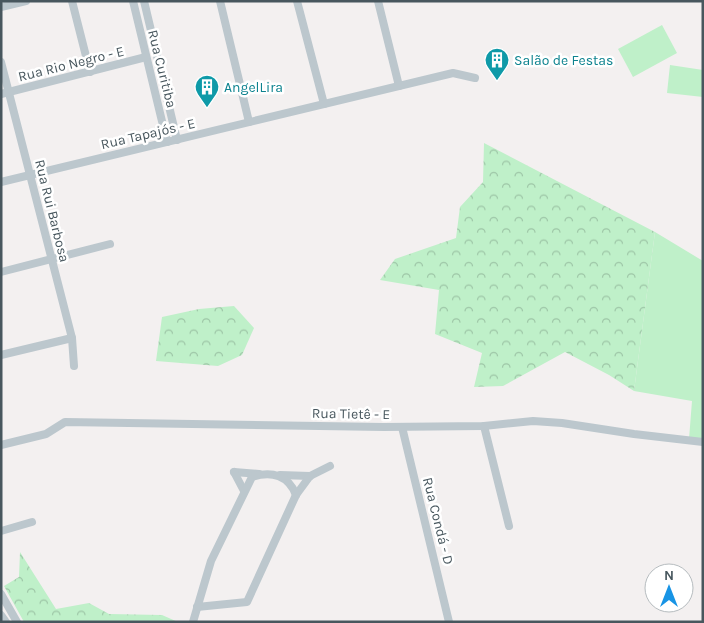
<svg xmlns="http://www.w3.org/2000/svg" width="704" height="623" font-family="Karla,sans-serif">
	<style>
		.grass { fill: #bff0c9 }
		.forest { fill: url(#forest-crowns) }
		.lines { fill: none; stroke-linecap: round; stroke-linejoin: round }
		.minor { stroke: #bcc7cd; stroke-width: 8 }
		.labels { text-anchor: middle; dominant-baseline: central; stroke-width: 5; stroke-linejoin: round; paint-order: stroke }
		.culture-label { font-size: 14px; fill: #0d838f; stroke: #fff; text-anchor: start }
		.street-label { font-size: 14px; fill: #48575e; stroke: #fff }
	</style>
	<defs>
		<pattern id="forest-crowns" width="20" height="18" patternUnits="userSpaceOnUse" patternTransform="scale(1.25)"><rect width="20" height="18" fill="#bff0c9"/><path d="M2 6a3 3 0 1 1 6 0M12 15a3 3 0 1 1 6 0" fill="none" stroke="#9dc5a6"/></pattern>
	</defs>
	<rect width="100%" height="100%" fill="#f3f0f0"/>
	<g class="grass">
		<polygon points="662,25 677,53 633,77 618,49"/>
		<polygon points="670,65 703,70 703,97 667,93"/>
		<polygon points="655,232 703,261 703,440 689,439 692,401 634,391"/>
	</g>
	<g class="forest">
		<polygon points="484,143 655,232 634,391 609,375 565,352 503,386 474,387 482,353 435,334 439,290 380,280 395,259 456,238 460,207 483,182"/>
		<polygon points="234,306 254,328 242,355 218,366 156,361 162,317 199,309"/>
		<polygon points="20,552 56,609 89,603 109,614 162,615 178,622 24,622 4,586 19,577"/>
	</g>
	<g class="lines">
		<g class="minor">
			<polyline points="72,1 90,72"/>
			<polyline points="133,1 167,142"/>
			<polyline points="144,1 177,140"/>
			<polyline points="220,1 249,122"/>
			<polyline points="297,1 324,104"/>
			<polyline points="378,1 399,86"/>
			<polyline points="1,7 26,1"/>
			<polyline points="1,62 72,338 74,366"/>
			<polyline points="1,94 146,57"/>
			<polyline points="1,182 453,73 475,78"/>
			<polyline points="1,272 110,244"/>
			<polyline points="1,355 72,338"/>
			<polyline points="484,426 509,526"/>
			<polyline points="402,427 449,622"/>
			<polyline points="1,445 46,434 65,422 384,427 484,426 533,421 562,423 634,434 703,442"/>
			<polyline points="234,472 259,474"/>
			<polyline points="234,472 244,491"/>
			<polyline points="280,475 310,476"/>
			<polyline points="1,531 32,522"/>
			<polyline points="1,594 17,622"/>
			<polyline points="197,607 247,602 296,495 310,476 330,466"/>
			<polyline points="1,615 6,622"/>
			<path d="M193 622 211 561 252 477C272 470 289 476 296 495"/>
		</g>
	</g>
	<defs>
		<symbol id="building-pin" viewBox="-11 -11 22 30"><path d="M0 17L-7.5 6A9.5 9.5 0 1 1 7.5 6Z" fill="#0f9aa8" stroke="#fff"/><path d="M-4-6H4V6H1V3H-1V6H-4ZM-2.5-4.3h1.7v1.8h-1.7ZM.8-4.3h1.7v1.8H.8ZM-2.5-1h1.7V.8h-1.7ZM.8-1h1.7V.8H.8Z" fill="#fff"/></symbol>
	</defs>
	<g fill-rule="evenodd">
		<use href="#building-pin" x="483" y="46" width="28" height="38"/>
		<use href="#building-pin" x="193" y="73" width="28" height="38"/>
	</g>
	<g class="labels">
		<g class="culture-label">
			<text x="514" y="60">Salão de Festas</text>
			<text x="224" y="87">AngelLira</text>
		</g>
		<g class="street-label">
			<text transform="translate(71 64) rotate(-14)">Rua Rio Negro - E</text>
			<text transform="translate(162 69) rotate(76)">Rua Curitiba</text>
			<text transform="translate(148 134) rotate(-13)">Rua Tapajós - E</text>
			<text transform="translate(52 211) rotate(76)">Rua Rui Barbosa</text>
			<text transform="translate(351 414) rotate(1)">Rua Tietê - E</text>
			<text transform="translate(438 521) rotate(76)">Rua Condá - D</text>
		</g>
	</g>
	<rect width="704" height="623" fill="none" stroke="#48575e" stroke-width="5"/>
	<g transform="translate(669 588)"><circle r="24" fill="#ffffff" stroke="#b6bcbf"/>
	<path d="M0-4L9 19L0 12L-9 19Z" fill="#1894e5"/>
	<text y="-8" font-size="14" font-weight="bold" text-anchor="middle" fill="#48575e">N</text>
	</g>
</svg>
